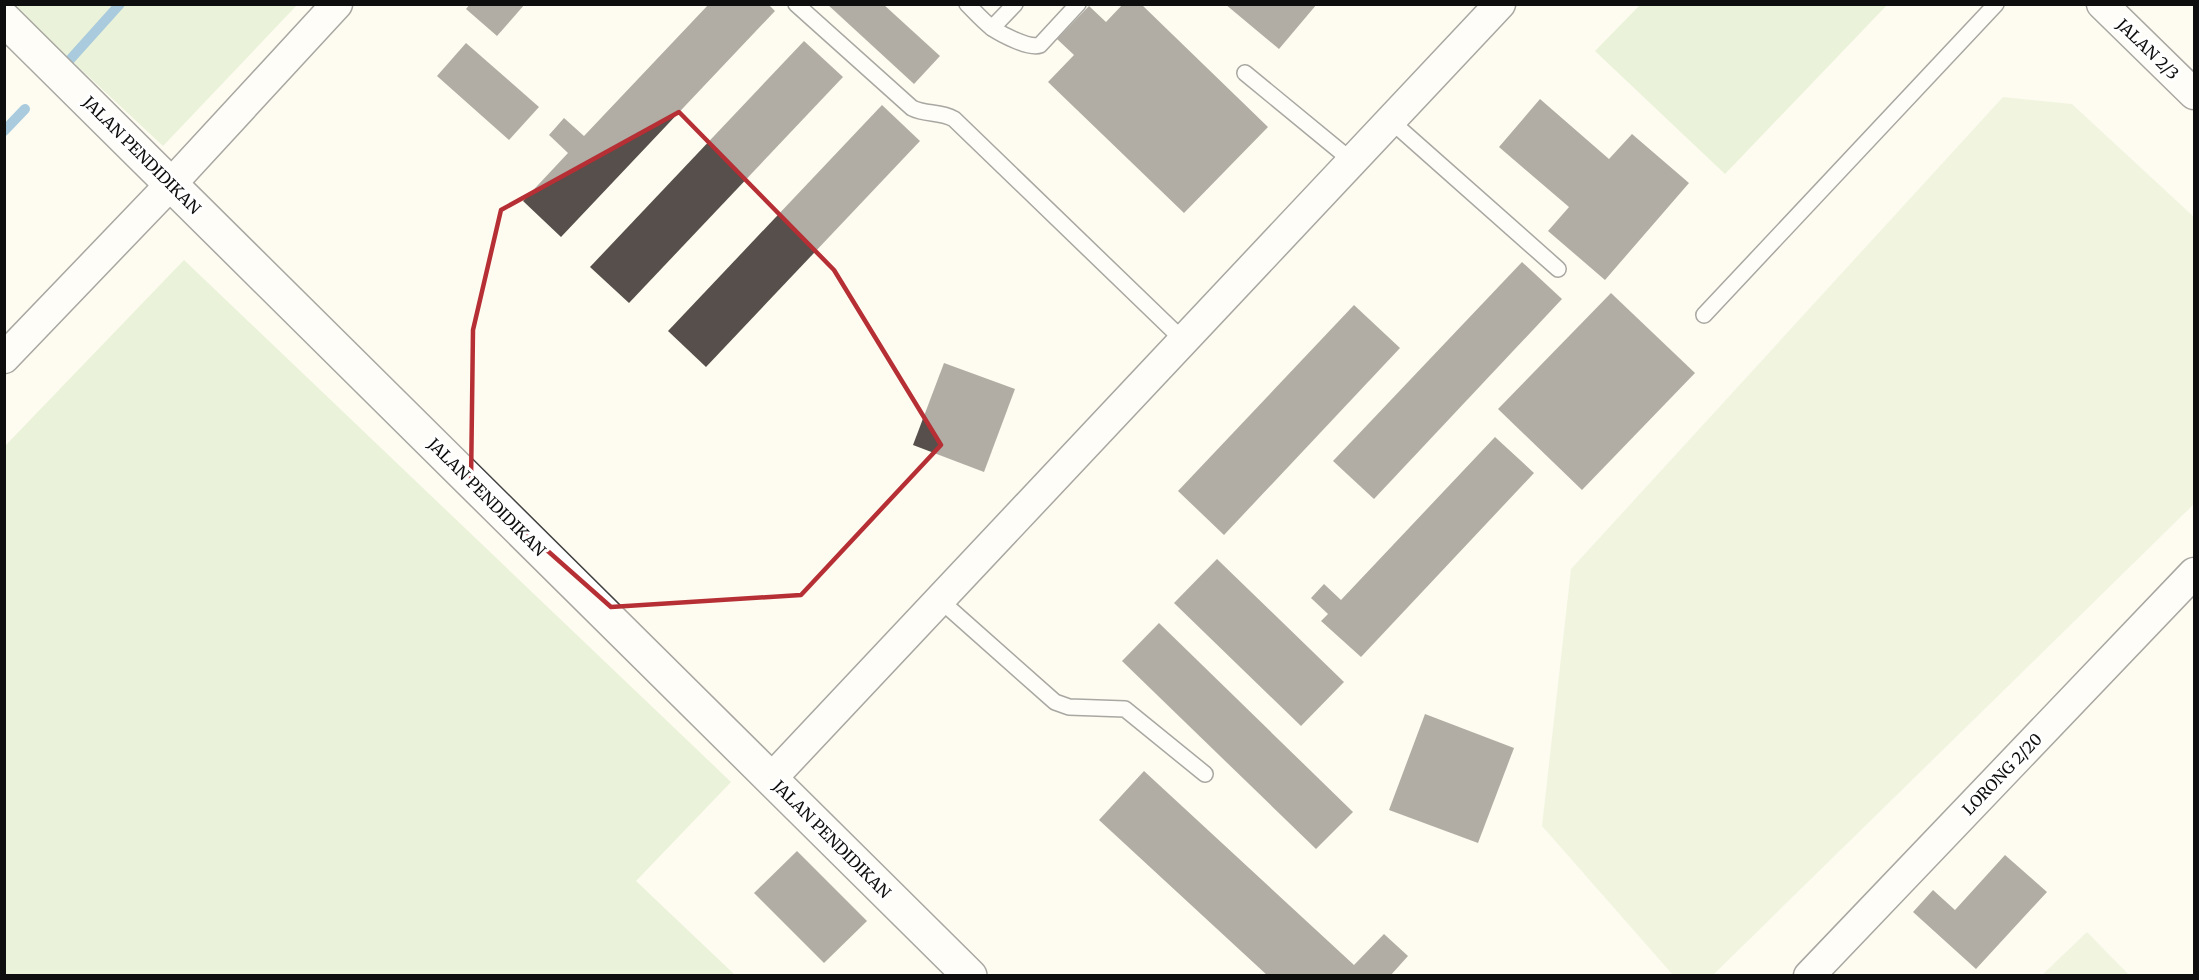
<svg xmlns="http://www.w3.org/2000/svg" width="2199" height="980" font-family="Merriweather,serif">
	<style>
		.green { fill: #d2e7bc }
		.pitch { fill: #e3eecd }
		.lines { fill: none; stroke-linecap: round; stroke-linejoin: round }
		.stream { stroke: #4491c5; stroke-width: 10 }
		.building { fill: #564f4b }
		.service-casing { stroke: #414141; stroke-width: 18 }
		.minor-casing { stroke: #414141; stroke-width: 33 }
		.tertiary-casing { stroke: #414141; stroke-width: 36 }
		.service { stroke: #fff; stroke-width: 15 }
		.minor { stroke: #fff; stroke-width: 30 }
		.tertiary { stroke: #fff; stroke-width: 33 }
		.marked { fill: none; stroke: #b62f35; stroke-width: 4.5; stroke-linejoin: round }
		.labels { text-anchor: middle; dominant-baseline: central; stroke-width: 6; stroke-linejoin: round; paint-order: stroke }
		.street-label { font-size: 16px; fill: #0e0e0e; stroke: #fff }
	</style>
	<rect width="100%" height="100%" fill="#fefbf0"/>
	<g class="green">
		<polygon points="12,5 297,5 163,146"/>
		<polygon points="1640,5 1640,4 1887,5 1725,174 1595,51"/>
		<polygon points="184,260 731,782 636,881 735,975 5,975 5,446"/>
	</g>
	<g class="pitch">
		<polygon points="2003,97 2072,104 2194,217 2194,504 1713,975 1673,975 1542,826 1571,569"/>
		<polygon points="2087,932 2129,975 2042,975"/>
	</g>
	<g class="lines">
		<g class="stream">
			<polyline points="67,63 120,4"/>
			<polyline points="4,131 25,109"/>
		</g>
	</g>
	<g class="building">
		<polygon points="470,4 525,4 497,36 466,9"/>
		<polygon points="709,4 768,4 775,11 561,237 523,201 568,153 549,135 564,118 584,136"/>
		<polygon points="827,4 883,4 940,56 914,84"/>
		<polygon points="1123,4 1141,4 1268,127 1184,213 1048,82 1074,55 1057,39 1089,6 1106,22"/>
		<polygon points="1225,4 1317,4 1279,49"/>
		<polygon points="804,41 843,77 629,303 590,267"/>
		<polygon points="466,43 539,107 509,140 437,76"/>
		<polygon points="1540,99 1609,159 1632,134 1689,183 1605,280 1548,231 1569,207 1499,147"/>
		<polygon points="882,105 920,141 706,367 668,331"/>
		<polygon points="1522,262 1562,299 1374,499 1333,461"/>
		<polygon points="1611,293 1695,373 1582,490 1498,409"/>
		<polygon points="1354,305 1400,348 1224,535 1178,491"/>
		<polygon points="944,363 1015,389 984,472 913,445"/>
		<polygon points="1495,437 1534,473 1361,657 1321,621 1328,614 1311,598 1324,584 1341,600"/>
		<polygon points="1217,559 1344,682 1301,726 1174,603"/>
		<polygon points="1159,623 1353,812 1316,849 1122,661"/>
		<polygon points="1425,714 1514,748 1478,843 1389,810"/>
		<polygon points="1144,771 1354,965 1384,934 1408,956 1390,976 1268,976 1099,820"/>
		<polygon points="797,851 867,921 824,963 754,893"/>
		<polygon points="2005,855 2047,892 1976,969 1913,912 1933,890 1955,910"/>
	</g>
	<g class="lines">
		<defs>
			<g id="service">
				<path d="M796 4 912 108C926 115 940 111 954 119L1184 341"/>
				<path d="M967 4C975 12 983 21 992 28 1001 34 1029 49 1040 45L1078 4"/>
				<polyline points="992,28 1015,4"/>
				<polyline points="1245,73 1352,161"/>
				<polyline points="1391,121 1558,269"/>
				<polyline points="1704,315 1996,4"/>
				<polyline points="940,600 1055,702 1069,707 1125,709 1205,774"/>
			</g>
			<g id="minor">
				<polyline points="2102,4 2194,94"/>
				<polyline points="4,358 171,184 337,4"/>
				<polyline points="771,779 1500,4"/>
				<polyline points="1809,976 2194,573"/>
			</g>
			<polyline id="tertiary" points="4,19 970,976"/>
		</defs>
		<use href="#service" class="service-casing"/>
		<use href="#minor" class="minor-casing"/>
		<use href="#tertiary" class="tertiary-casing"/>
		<use href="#service" class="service"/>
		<use href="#minor" class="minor"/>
		<use href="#tertiary" class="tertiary"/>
	</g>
	<path d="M0 0H2199V980H0ZM679 112 834 270 941 445 801 595 611 607 471 483 473 330 501 210Z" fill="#fefbf0" fill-opacity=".55" fill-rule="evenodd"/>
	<path class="marked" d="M679 112 834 270 941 445 801 595 611 607 471 483 473 330 501 210Z"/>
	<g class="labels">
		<g class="street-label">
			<text transform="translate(2148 49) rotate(44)">JALAN 2/3</text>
			<text transform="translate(142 155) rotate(45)">JALAN PENDIDIKAN</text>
			<text transform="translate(487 497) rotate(45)">JALAN PENDIDIKAN</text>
			<text transform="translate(2002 774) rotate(-46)">LORONG 2/20</text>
			<text transform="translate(832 839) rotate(45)">JALAN PENDIDIKAN</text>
		</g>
	</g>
	<rect width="2199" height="980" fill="none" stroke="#0e0e0e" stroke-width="12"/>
</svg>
